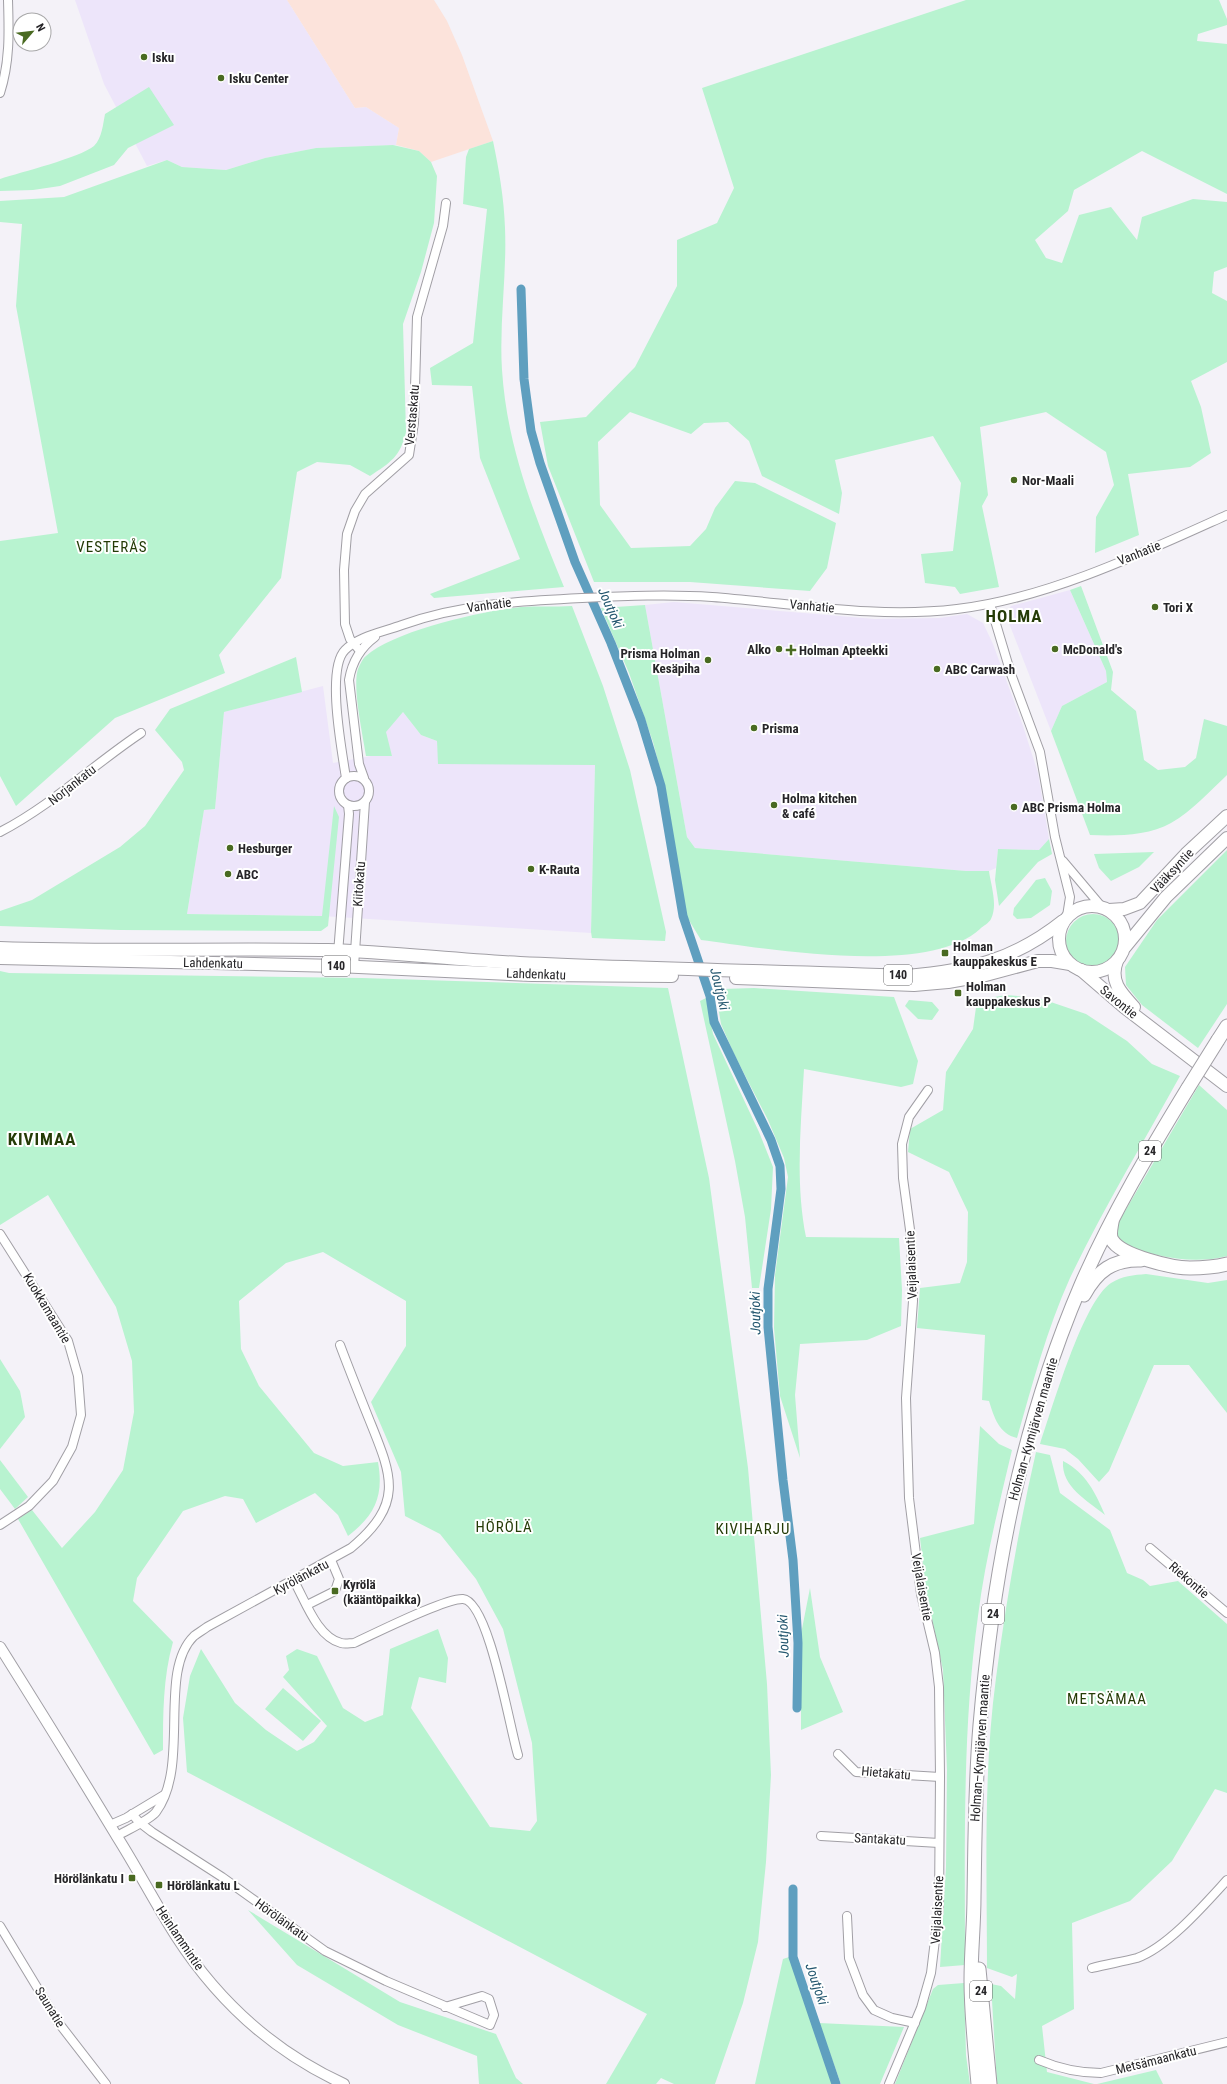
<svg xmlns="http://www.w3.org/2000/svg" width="1227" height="2084" font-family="'Roboto Condensed',sans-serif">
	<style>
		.commercial { fill: #ede5fa }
		.education { fill: #fce3db }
		.green { fill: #b8f3d0 }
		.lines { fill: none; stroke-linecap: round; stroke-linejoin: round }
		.canal { stroke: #5f9fbf; stroke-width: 9 }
		.minor-casing { stroke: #a19fa5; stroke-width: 10 }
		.tertiary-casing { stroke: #a19fa5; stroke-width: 12 }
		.primary-casing { stroke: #a19fa5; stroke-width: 14 }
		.trunk-casing { stroke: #a19fa5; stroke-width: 15 }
		.minor { stroke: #fff; stroke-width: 8 }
		.tertiary { stroke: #fff; stroke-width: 10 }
		.primary { stroke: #fff; stroke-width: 12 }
		.trunk { stroke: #fff; stroke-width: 13 }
		.trunk-bridge-casing { stroke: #a19fa5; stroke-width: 15; stroke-linecap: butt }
		.trunk-bridge { stroke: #fff; stroke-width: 13 }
		.poi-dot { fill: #496a21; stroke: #fff; stroke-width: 1.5 }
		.labels { text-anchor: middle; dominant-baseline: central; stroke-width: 4; stroke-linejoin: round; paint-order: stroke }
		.shield { fill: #fff; stroke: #676668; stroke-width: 1 }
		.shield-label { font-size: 12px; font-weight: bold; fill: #262528 }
		.poi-label { font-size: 13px; font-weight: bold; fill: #262528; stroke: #fff; text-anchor: start }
		.street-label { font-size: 13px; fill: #262528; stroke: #fff }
		.water-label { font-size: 14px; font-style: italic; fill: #24576f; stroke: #fff }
		.quarter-label { font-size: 15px; letter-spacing: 1px; fill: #253b07; stroke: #fff }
		.district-label { font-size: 17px; font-weight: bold; letter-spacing: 1px; fill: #253b07; stroke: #fff }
	</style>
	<rect width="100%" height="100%" fill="#f4f2f8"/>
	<g class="commercial">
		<polygon points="75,0 287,0 355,108 366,107 399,128 396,145 316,148 265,158 226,170 182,167 167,160 147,166 104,84"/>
		<polygon points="1070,590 1106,671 1107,682 1062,706 1051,731 1007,618 1008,610 1011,606"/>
		<polygon points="674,602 875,619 939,618 967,614 983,623 993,644 1023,726 1038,773 1049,839 1039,850 998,849 996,868 989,871 966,871 695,848 687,837 645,605"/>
		<polygon points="323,686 333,763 371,756 392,756 385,732 403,712 421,735 437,741 439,764 595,764 591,933 322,916 187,914 204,810 215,809 224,712"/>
	</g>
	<polygon class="education" points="287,0 434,0 447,21 462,55 493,141 431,162 419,151 396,145 399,128 366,107 355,108"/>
	<g class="green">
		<polygon points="966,0 1219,0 1227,19 1227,25 1198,34 1197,41 1227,44 1227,194 1142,151 1074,190 1068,211 1035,240 1046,258 1062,263 1079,215 1111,207 1137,240 1142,217 1193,199 1227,202 1227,267 1214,272 1212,293 1227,301 1227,362 1191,381 1201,407 1211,453 1190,467 1128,474 1139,535 1095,553 1096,517 1114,485 1106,452 1046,412 980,427 988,495 982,506 999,587 960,594 955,587 925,583 921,554 953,551 961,483 933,436 835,460 842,493 839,514 762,476 749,441 728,422 704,423 691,434 630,412 598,442 600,505 631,548 690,546 706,529 715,508 735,481 755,483 836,523 827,568 810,591 690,582 594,582 548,466 540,422 586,417 635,367 677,286 677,240 717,223 734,188 702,88"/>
		<path d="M149 87 174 125 128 148 114 165 60 186 33 190 0 191V179C21 172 79 158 94 146 102 138 103 124 105 114Z"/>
		<path d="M493 141C499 170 504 198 505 228 507 275 499 323 502 370 507 448 535 516 564 587L434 598 430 594 520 559 480 458 472 386 432 385 430 368 473 343 487 209 463 204 466 157 469 149Z"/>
		<path d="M393 145 419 151 431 162 437 176 434 223 421 272 403 324 406 432C400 457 391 462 370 476L350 465 317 462 297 472 281 578 219 655 225 673 115 718 16 806 0 776V541L58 533 16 306 22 224 0 222V201L64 197 167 160 182 167 226 170 265 158 316 148Z"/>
		<path d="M1081 586 1113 672 1111 690 1136 711 1144 760 1158 770 1185 767 1196 758 1204 719 1227 726V775C1210 791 1192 811 1171 823 1148 836 1116 836 1090 835L1051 731 1062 706 1107 682 1106 671 1070 590Z"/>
		<path d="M645 605 687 837 695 848 966 871H989C991 886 998 905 991 919 989 923 983 926 980 929 927 977 769 949 701 940L687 917 665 788 653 742 629 673 601 608Z"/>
		<path d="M572 606 603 686 630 770 666 932 665 941 592 938 591 932 595 765 438 764 437 741 421 735 403 712 386 732 392 756H366C363 736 352 687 358 669 360 665 362 659 366 656 394 631 482 611 521 607 538 606 555 607 572 606Z"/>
		<polygon points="296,657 302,692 224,712 215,809 204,810 187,914 322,916 334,806 339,817 328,926 321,931 120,930 0,926 0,911 32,900 120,847 145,826 184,770 182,762 155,730 170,709"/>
		<polygon points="1049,839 1052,854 1038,862 999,906 995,880 998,849 1039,850"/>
		<polygon points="1227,850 1227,1004 1198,1048 1142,1005 1126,985 1125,967 1157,920"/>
		<polygon points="1154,852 1139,867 1111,881 1099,868 1094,854"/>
		<polygon points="1045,878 1052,891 1050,905 1031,918 1017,919 1013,915 1014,908 1036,880"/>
		<circle cx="1093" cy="941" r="27"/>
		<path d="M0 971 9 973 362 978 668 988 709 1178 748 1468 767 1684 771 1775 766 1862 758 1942 743 2003 715 2084H674L661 2078 656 2084H606L647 2014 187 1772 183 1718 190 1676 201 1649 235 1703 266 1730 297 1751 314 1742 327 1726 283 1677 289 1670 286 1656 297 1649 317 1656 343 1708 365 1722 383 1715 390 1649 438 1629 448 1658 446 1683 419 1677 411 1708 490 1827 530 1831 537 1821 532 1743 503 1629 476 1579 440 1534 405 1516 401 1472 371 1402 406 1346V1301L323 1252 286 1263 239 1301 241 1349 259 1386 314 1453 343 1466 378 1462C384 1496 375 1515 348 1536L338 1515 315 1493 256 1523 243 1499 225 1496 183 1511 137 1578 133 1601 173 1642C163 1677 163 1714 163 1750L154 1755 18 1519 32 1510 62 1548 95 1512 123 1470 134 1412 132 1361 116 1307 48 1195 0 1225Z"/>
		<path d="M754 988 894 997 918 1061 913 1084 901 1087 804 1069C801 1125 795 1182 806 1237L899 1238 902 1290 901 1326 867 1340 800 1344 795 1395 800 1458 780 1396 774 1328 775 1275 788 1177 784 1158 768 1120 734 1054 721 1024 718 1006 722 989Z"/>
		<path d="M1006 995 1039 998 1086 1014 1127 1041 1152 1064 1180 1076C1143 1143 1103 1209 1070 1278 1047 1329 1032 1385 1017 1438 999 1434 994 1417 989 1401L982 1400 985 1335 917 1328 920 1288 960 1283 967 1262 968 1212 949 1172 908 1152 910 1129 943 1110 946 1072 973 1029 977 1000Z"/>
		<polygon points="706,998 713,1034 759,1132 773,1167 771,1209 759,1288 752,1288 745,1217 735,1161 700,1001"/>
		<polygon points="909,1000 932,1002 939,1010 932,1020 918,1019 905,1006"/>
		<path d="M1199 1085 1227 1110V1256C1193 1265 1153 1257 1121 1243L1115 1233 1118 1223Z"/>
		<path d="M1146 1274 1208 1283 1227 1280V1413L1189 1365H1154L1109 1471 1099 1482 1078 1459 1065 1449 1040 1444C1052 1409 1083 1301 1111 1283 1122 1276 1134 1275 1146 1274Z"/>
		<polygon points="0,1359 20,1391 25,1417 0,1449"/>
		<path d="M980 1426 999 1444 1012 1450C999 1505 985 1560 978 1616 962 1731 965 1849 965 1965L940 1967 946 1867 947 1770 943 1670 926 1591 920 1538 974 1524Z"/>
		<path d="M1036 1452 1050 1455 1060 1493 1110 1530 1127 1573 1143 1580 1150 1586 1178 1581 1227 1624V1793L1215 1789 1172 1861 1130 1901 1072 1923 1074 2009 1042 2026 1047 2072 1094 2084H997L991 1984 1001 1986 1015 1999 1017 1974 1012 1977 987 1968C987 1872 983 1774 996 1678 1006 1602 1019 1526 1036 1452Z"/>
		<polygon points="0,1460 28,1497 15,1509 0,1489"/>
		<path d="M1063 1461C1086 1473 1095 1492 1105 1515 1088 1501 1061 1487 1063 1461Z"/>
		<polygon points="810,1588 820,1657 843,1712 801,1730 801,1634"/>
		<polygon points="283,1688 321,1721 303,1741 265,1709"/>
		<polygon points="248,1910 400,2002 496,2034 516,2078 523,2084 479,2084 477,2056 398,2025 297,1965"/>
		<polygon points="789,1957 833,2084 755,2084 783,1959"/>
		<polygon points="964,1983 966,2055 970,2084 895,2084 933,1989 938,1985"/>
		<polygon points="819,2023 904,2027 880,2084 841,2084"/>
		<polygon points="1156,2070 1163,2084 1097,2084"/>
	</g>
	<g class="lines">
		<g class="canal">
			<polyline points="521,289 524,379 531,431 540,463 575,562 611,643 641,720 661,786 683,916 710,996 714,1022 771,1140 780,1166 781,1189 768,1289 768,1327 783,1480 793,1560 798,1643 797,1708"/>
			<polyline points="793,1889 793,1957 836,2084"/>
		</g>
		<defs>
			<g id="minor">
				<path d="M0 93C10 62 9 32 8 0"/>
				<polyline points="990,604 1011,674 1040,752 1055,837 1070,897 1067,916"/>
				<polyline points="360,651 350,639 345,624 344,570 347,534 355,511 365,494 409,455 414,423 417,317 443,226 446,203"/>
				<circle cx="354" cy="791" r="15"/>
				<path d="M346 778C342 751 326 669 345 650 359 636 383 632 402 625 460 604 521 601 582 598 625 596 669 594 712 597 793 603 875 619 957 609 1046 599 1145 552 1227 515"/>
				<path d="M364 778 359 764 349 680C352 662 360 648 375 637"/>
				<path d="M0 832C52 805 93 765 141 733"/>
				<polyline points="1063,861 1101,906"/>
				<polyline points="337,966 349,814 348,805"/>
				<polyline points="354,967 365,802"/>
				<polyline points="0,1234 68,1341 78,1376 81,1415 72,1447 53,1481 29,1506 0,1525"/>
				<polyline points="1150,1548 1227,1613"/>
				<path d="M294 1581C305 1600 317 1637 341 1643 345 1644 350 1643 354 1643 374 1634 445 1598 463 1599 489 1601 510 1730 518 1755"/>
				<polyline points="307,1605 335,1591 339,1579 331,1560"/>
				<polyline points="838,1754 856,1772 940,1777"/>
				<polyline points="132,1814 139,1822 152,1832 222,1877 325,1951 386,1981 490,2025 494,2015 489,1999 482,1996 445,2007"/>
				<polyline points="110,1825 126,1818 164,1795"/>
				<path d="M117 1836C127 1830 150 1820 156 1812 191 1765 157 1672 194 1636 198 1633 203 1630 207 1627L351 1548C405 1503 392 1476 369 1419 359 1394 349 1369 340 1345"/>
				<polyline points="821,1836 939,1843"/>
				<polyline points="847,1916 849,1958 863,1995 874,2010 892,2018 915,2023"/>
				<polyline points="0,1926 58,2022 106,2084"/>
				<path d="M1092 1968C1107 1964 1122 1962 1137 1958 1168 1947 1205 1904 1227 1880"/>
				<path d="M1039 2060C1060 2069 1079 2073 1101 2073L1227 2042"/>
				<polyline points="889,2084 921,2008 931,1973 939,1907 940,1777 939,1687 935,1653 921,1594 909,1498 906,1398 913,1301 911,1237 903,1178 902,1144 909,1117 928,1090"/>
			</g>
			<path id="tertiary" d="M0 1647C39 1709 78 1772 116 1835 137 1868 155 1903 176 1936 218 2001 274 2052 344 2084"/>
			<g id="primary">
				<circle cx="1092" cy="939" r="33"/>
				<polyline points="1109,910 1124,909 1140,903 1186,854 1227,816"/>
				<polyline points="1125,947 1166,897 1227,838"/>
				<path d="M0 948C110 952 219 948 328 950 392 952 456 960 520 963 649 969 778 971 907 976 969 971 1014 960 1063 921"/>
				<polyline points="0,958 337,966 532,975 672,976"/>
				<path d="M1117 961C1109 981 1121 993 1134 1007"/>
				<polyline points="1081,970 1124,1007 1227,1086"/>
				<polyline points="736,978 914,985 948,982 982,976 1038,961 1052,961 1070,964"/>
			</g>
			<g id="trunk">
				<polyline points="1218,1040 1227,1026"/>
				<path d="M1112 1222C1111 1228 1109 1235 1112 1240 1121 1256 1173 1268 1190 1268 1202 1268 1215 1267 1227 1264"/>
				<path d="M1084 1295C1097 1271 1113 1259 1141 1260"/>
				<polyline points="979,1969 990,2084"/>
				<path d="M978 2084C975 2050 971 2015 971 1980 971 1952 974 1924 974 1897 975 1839 975 1782 980 1725 993 1574 1021 1425 1081 1285 1111 1216 1149 1152 1188 1088"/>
			</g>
		</defs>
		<use href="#minor" class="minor-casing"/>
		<use href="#tertiary" class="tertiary-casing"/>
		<use href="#primary" class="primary-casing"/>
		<use href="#trunk" class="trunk-casing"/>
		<use href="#minor" class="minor"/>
		<use href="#tertiary" class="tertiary"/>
		<use href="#primary" class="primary"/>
		<use href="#trunk" class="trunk"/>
		<defs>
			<polyline id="trunk-bridge" points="1188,1088 1218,1040"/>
		</defs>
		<use href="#trunk-bridge" class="trunk-bridge-casing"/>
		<use href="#trunk-bridge" class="trunk-bridge"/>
	</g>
	<g class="poi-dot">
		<circle cx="144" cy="57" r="4"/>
		<circle cx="221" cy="78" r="4"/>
		<circle cx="1014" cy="480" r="4"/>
		<circle cx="1155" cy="607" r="4"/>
		<circle cx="779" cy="649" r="4"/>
		<circle cx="1055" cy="649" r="4"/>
		<path d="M789 644h4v4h4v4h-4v4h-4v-4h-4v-4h4z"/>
		<circle cx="708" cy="660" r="4"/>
		<circle cx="937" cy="669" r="4"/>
		<circle cx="754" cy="728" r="4"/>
		<circle cx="774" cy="805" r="4"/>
		<circle cx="1014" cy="807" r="4"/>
		<circle cx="230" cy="848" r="4"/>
		<circle cx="531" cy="869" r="4"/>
		<circle cx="228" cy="874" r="4"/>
		<rect x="941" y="949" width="8" height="8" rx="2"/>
		<rect x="954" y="989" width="8" height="8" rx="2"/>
		<rect x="331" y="1587" width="8" height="8" rx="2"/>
		<rect x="128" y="1874" width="8" height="8" rx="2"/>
		<rect x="155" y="1881" width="8" height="8" rx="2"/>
	</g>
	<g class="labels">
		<g class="shield">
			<rect x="322" y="956" width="28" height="20" rx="3"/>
			<rect x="884" y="965" width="28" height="20" rx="3"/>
			<rect x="1139" y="1141" width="22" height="20" rx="3"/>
			<rect x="982" y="1604" width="22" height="20" rx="3"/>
			<rect x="970" y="1981" width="22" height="20" rx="3"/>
		</g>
		<g class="shield-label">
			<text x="336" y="966">140</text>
			<text x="898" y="975">140</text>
			<text x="1150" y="1151">24</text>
			<text x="993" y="1614">24</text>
			<text x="981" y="1991">24</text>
		</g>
		<g class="poi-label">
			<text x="152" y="57">Isku</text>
			<text x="229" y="78">Isku Center</text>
			<text x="1022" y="480">Nor-Maali</text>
			<text x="1163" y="607">Tori X</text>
			<text x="771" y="649" text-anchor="end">Alko</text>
			<text x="1063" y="649">McDonald's</text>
			<text x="799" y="650">Holman Apteekki</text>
			<text x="700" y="653" text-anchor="end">Prisma Holman<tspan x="700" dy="15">Kesäpiha</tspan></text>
			<text x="945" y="669">ABC Carwash</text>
			<text x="762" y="728">Prisma</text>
			<text x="782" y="798">Holma kitchen<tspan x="782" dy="15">&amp; café</tspan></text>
			<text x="1022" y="807">ABC Prisma Holma</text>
			<text x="238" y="848">Hesburger</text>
			<text x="539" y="869">K-Rauta</text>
			<text x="236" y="874">ABC</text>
			<text x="953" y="946">Holman<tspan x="953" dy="15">kauppakeskus E</tspan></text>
			<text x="966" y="986">Holman<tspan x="966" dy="15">kauppakeskus P</tspan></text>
			<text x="343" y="1584">Kyrölä<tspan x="343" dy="15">(kääntöpaikka)</tspan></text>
			<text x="124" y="1878" text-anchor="end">Hörölänkatu I</text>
			<text x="167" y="1885">Hörölänkatu L</text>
		</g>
		<g class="street-label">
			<text transform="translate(412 415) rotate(-85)">Verstaskatu</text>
			<text transform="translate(1139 553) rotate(-22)">Vanhatie</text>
			<text transform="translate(489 605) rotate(-8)">Vanhatie</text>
			<text transform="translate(812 606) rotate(5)">Vanhatie</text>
			<text transform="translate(72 785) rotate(-38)">Norjankatu</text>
			<text transform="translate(1172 871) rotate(-47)">Vääksyntie</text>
			<text transform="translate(359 884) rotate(-86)">Kiitokatu</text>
			<text transform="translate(213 963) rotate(1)">Lahdenkatu</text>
			<text transform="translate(536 974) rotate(2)">Lahdenkatu</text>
			<text transform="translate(1119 1002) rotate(39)">Savontie</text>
			<text transform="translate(911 1265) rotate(-92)">Veijalaisentie</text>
			<text transform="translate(47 1308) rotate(59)">Kuokkamaantie</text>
			<text transform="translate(1033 1429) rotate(-74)">Holman–Kymijärven maantie</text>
			<text transform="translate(301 1577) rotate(-28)">Kyrölänkatu</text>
			<text transform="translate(1189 1580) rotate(41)">Riekontie</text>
			<text transform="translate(922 1587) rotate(80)">Veijalaisentie</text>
			<text transform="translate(980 1748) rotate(-86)">Holman–Kymijärven maantie</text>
			<text transform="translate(886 1773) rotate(5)">Hietakatu</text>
			<text transform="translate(880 1839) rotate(3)">Santakatu</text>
			<text transform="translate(937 1910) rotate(-87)">Veijalaisentie</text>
			<text transform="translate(282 1920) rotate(36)">Hörölänkatu</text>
			<text transform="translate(180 1938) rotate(56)">Heinlammintie</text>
			<text transform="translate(50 2007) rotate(58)">Saunatie</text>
			<text transform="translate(1156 2060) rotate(-14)">Metsämaankatu</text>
		</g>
		<g class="water-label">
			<text transform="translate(611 608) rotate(66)">Joutjoki</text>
			<text transform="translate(720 989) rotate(76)">Joutjoki</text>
			<text transform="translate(755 1313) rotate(-91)">Joutjoki</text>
			<text transform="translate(783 1636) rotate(-92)">Joutjoki</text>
			<text transform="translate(817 1984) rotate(71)">Joutjoki</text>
		</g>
		<g class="quarter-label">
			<text x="112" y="547">VESTERÅS</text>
			<text x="504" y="1527">HÖRÖLÄ</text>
			<text x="753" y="1529">KIVIHARJU</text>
			<text x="1107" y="1699">METSÄMAA</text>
		</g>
		<g class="district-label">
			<text x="1014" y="616">HOLMA</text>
			<text x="42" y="1139">KIVIMAA</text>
		</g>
	</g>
	<g transform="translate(32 32) rotate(62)"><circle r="19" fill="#ffffff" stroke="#a8a8a9"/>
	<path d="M0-3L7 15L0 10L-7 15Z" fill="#496a21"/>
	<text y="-6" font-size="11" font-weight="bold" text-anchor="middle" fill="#262528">N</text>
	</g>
</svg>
